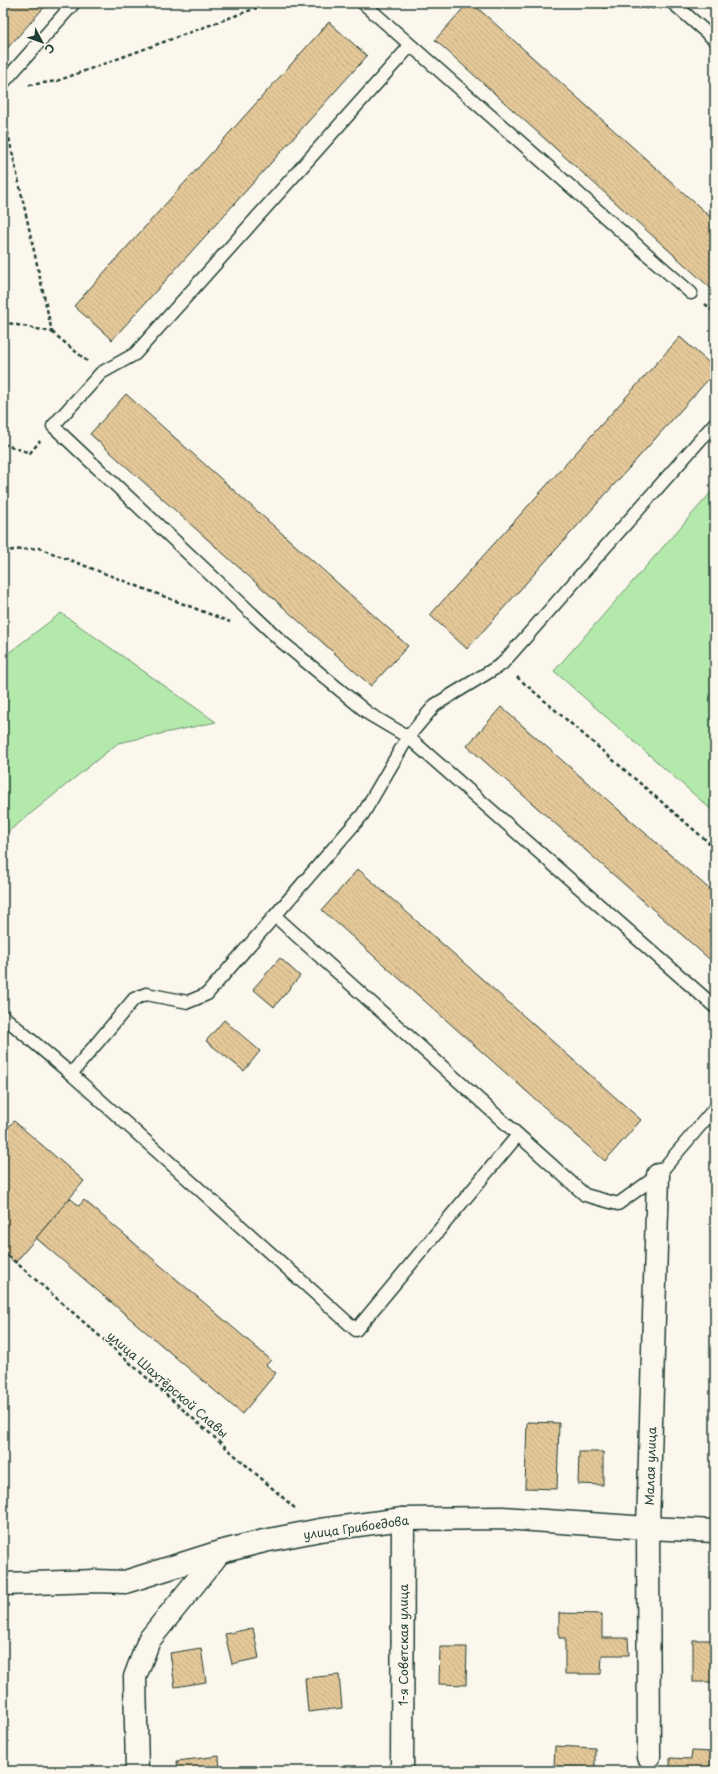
<svg xmlns="http://www.w3.org/2000/svg" width="718" height="1774" font-family="'Playpen Sans',sans-serif">
	<style>
		.park { fill: #b4e9ac; stroke: #6a9370 }
		.building { fill: url(#building-back-hatch); stroke: #1f3d34 }
		.lines { fill: none; stroke-linecap: round; stroke-linejoin: round }
		.lane-casing { stroke: #1f3d34; stroke-width: 15 }
		.street-casing { stroke: #1f3d34; stroke-width: 25 }
		.path { stroke: #1f3d34; stroke-width: 2.5; stroke-dasharray: 4 3; stroke-linecap: butt }
		.lane { stroke: #fbf7ec; stroke-width: 12 }
		.street { stroke: #fbf7ec; stroke-width: 22 }
		.labels { text-anchor: middle; dominant-baseline: central; stroke-width: 3; stroke-linejoin: round; paint-order: stroke }
		.street-label { font-size: 12px; fill: #1f3d34; stroke: #fbf7ec }
	</style>
	<defs>
		<pattern id="building-back-hatch" width="6" height="6" patternUnits="userSpaceOnUse"><rect width="6" height="6" fill="#e5c899"/><path d="M-1 5l2 2M0 0l6 6M5-1l2 2" fill="none" stroke="#c4ad84"/></pattern>
	</defs>
	<rect width="100%" height="100%" fill="#fbf7ec"/>
	<filter id="ink" filterUnits="userSpaceOnUse"><feTurbulence type="fractalNoise" baseFrequency=".025" numOctaves="2"/><feDisplacementMap in="SourceGraphic" scale="8" xChannelSelector="R" yChannelSelector="G"/><feConvolveMatrix kernelMatrix="1 2 1 2 8 2 1 2 1" color-interpolation-filters="sRGB"/></filter>
	<g filter="url(#ink)">
		<g class="park">
			<polygon points="715,488 715,813 554,671"/>
			<polygon points="61,613 216,722 118,743 3,836 3,657"/>
		</g>
		<g class="building">
			<polygon points="3,3 48,3 3,53"/>
			<polygon points="468,3 472,3 715,221 715,292 435,40"/>
			<polygon points="329,22 367,56 112,340 74,306"/>
			<polygon points="680,337 715,368 715,372 467,649 430,615"/>
			<polygon points="126,394 408,646 371,686 90,434"/>
			<polygon points="501,707 715,894 715,964 467,746"/>
			<polygon points="358,869 641,1120 605,1161 322,910"/>
			<polygon points="280,958 300,976 274,1007 253,989"/>
			<polygon points="224,1020 260,1051 244,1071 206,1041"/>
			<polygon points="14,1121 84,1181 15,1263 3,1252 3,1133"/>
			<polygon points="70,1198 79,1206 84,1200 271,1360 266,1365 276,1373 242,1414 36,1238"/>
			<polygon points="527,1422 559,1423 557,1489 525,1488"/>
			<polygon points="579,1452 603,1452 603,1485 578,1484"/>
			<polygon points="559,1613 602,1614 602,1638 628,1638 629,1655 602,1655 601,1674 565,1674 565,1638 559,1638"/>
			<polygon points="253,1628 259,1658 232,1664 225,1634"/>
			<rect x="693" y="1640" width="22" height="42"/>
			<polygon points="440,1647 467,1647 466,1685 439,1684"/>
			<polygon points="201,1648 206,1682 175,1687 170,1653"/>
			<polygon points="339,1675 342,1708 308,1712 305,1678"/>
			<polygon points="555,1746 595,1748 595,1768 554,1767"/>
			<polygon points="692,1751 712,1752 711,1771 670,1771 670,1758 691,1759"/>
			<polygon points="219,1756 220,1771 178,1771 177,1761"/>
			<polygon points="338,1769 338,1771 320,1771"/>
		</g>
		<g class="lines">
			<defs>
				<g id="lane">
					<polyline points="363,3 691,293"/>
					<polyline points="673,3 715,40"/>
					<polyline points="410,46 135,354 101,373 53,426 282,642 369,714 408,737 715,1007"/>
					<polyline points="3,83 74,3"/>
					<polyline points="275,916 585,1195 618,1204 658,1175 715,1108"/>
					<polyline points="3,1016 71,1074 356,1330 518,1135"/>
					<polyline points="71,1074 134,999 146,994 188,1002 207,994 363,814 408,737 435,705 502,664 715,423"/>
				</g>
				<g id="street">
					<polyline points="3,1584 96,1581 125,1582 220,1552 264,1541 320,1530 403,1519 502,1518 648,1528 715,1531"/>
					<polyline points="649,1757 648,1528 658,1175"/>
					<polyline points="137,1771 135,1677 149,1640 220,1552"/>
					<polyline points="402,1771 403,1519"/>
				</g>
			</defs>
			<use href="#lane" class="lane-casing"/>
			<use href="#street" class="street-casing"/>
			<g class="path">
				<polyline points="582,3 600,7 654,8"/>
				<polyline points="29,85 57,81 270,3"/>
				<polyline points="3,111 52,332 3,322"/>
				<polyline points="705,304 715,313"/>
				<polyline points="52,332 87,361"/>
				<polyline points="3,444 30,453 40,441"/>
				<polyline points="3,551 39,548 230,622"/>
				<polyline points="517,677 715,848"/>
				<polyline points="3,1251 297,1510"/>
			</g>
			<use href="#lane" class="lane"/>
			<use href="#street" class="street"/>
		</g>
	</g>
	<g class="labels">
		<g class="street-label">
			<text transform="translate(168 1384) rotate(41)">улица Шахтёрской Славы</text>
			<text transform="translate(650 1466) rotate(-88)">Малая улица</text>
			<text transform="translate(356 1527) rotate(-8)">улица Грибоедова</text>
			<text transform="translate(403 1645) rotate(-90)">1-я Советская улица</text>
		</g>
	</g>
	<rect width="718" height="1774" fill="none" stroke="#fbf7ec" stroke-width="16"/>
	<rect x="8" y="8" width="702" height="1758" fill="none" stroke="#1f3d34" stroke-width="1.5" filter="url(#ink)"/>
	<g transform="translate(42 42) rotate(131)" stroke="#fbf7ec" stroke-width="3" paint-order="stroke">
	<path d="M0-3L7 15L0 10L-7 15Z" fill="#1f3d34"/>
	<text y="-6" font-size="11" font-weight="bold" text-anchor="middle" fill="#1f3d34">С</text>
	</g>
</svg>
